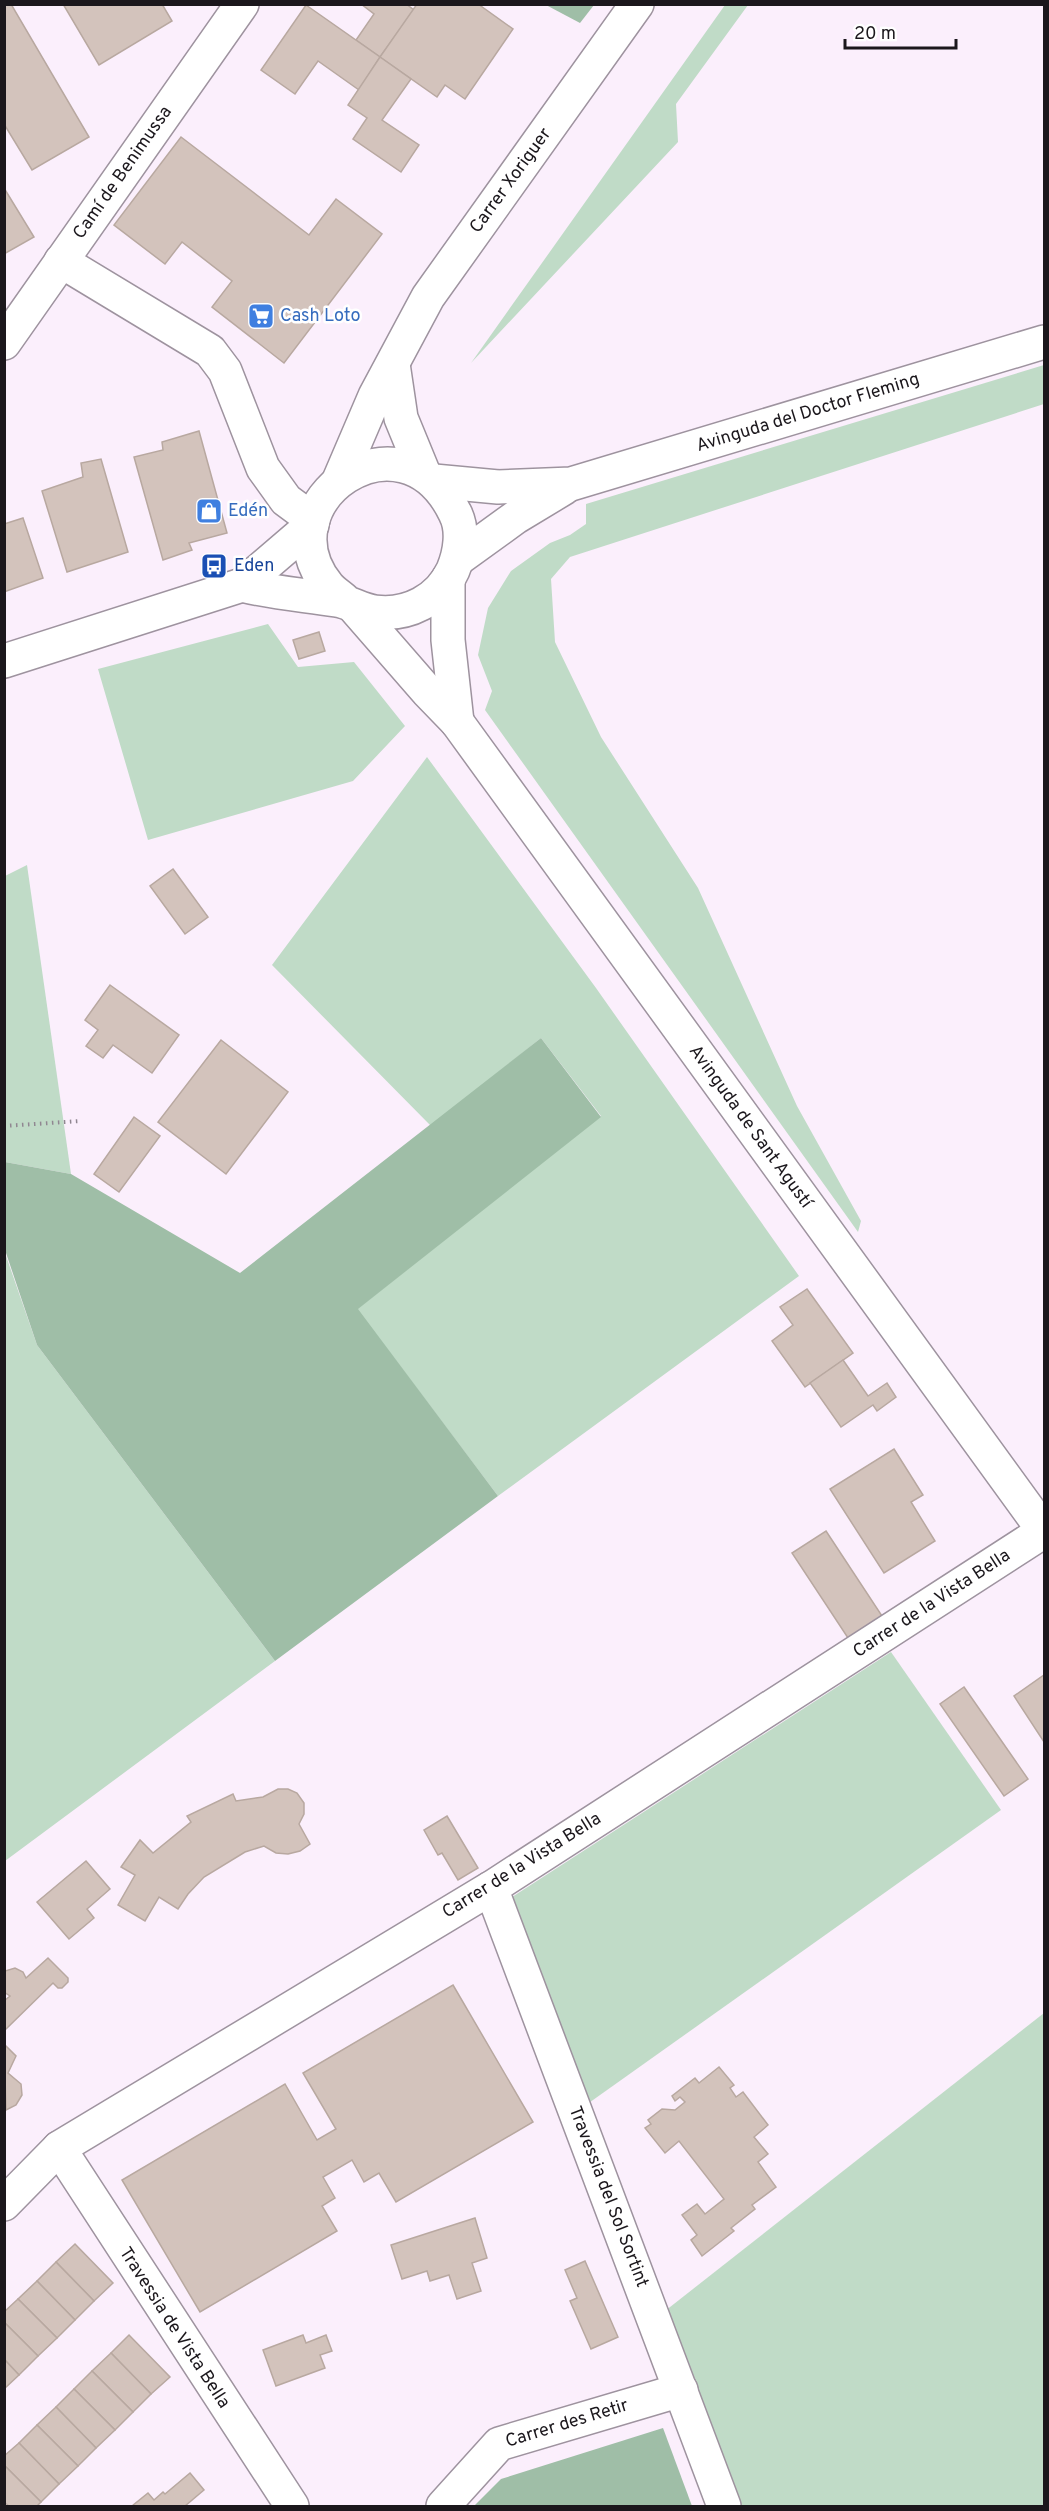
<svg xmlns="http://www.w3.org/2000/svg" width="1049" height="2511" font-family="Overpass,sans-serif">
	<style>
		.green { fill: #c0dbc7 }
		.forest { fill: #9fbea7 }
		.building { fill: #d3c3bc; stroke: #b8a8a0; stroke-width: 1.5 }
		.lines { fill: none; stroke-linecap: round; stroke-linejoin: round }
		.minor-casing { stroke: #9e939f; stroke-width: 36 }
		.tertiary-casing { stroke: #9e939f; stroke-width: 36 }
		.primary-casing { stroke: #9e939f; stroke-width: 36 }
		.path { stroke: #908791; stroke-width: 4; stroke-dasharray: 1.5 4.5; stroke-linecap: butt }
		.minor { stroke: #fff; stroke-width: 33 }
		.tertiary { stroke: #fff; stroke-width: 33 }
		.primary { stroke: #fff; stroke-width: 33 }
		.labels { text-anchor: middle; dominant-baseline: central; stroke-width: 5; stroke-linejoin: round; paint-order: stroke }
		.street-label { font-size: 18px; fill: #1b171c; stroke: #fff }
		.shop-label { font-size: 18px; fill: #366cbe; stroke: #fff; text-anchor: start }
		.transit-label { font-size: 18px; fill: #164399; stroke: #fff; text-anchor: start }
	</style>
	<rect width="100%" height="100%" fill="#fbeffc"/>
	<g class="green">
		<polygon points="725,5 748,5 676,104 678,142 471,363"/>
		<polygon points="1044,365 1044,404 570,557 551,579 555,642 601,737 698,888 797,1106 861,1221 858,1232 485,710 492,691 478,655 488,608 511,571 550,543 570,535 586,524 586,504"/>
		<polygon points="268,624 298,667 354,662 405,726 353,781 148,840 98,669"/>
		<polygon points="427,757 596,988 799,1276 498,1496 357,1309 601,1116 541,1038 431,1126 272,965"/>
		<polygon points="27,865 71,1174 5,1162 5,876"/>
		<polygon points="4,1250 37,1345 275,1661 5,1861"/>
		<polygon points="891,1652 1001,1810 586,2105 509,1899"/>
		<polygon points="1044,2013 1044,2506 736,2506 665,2311"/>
	</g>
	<g class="forest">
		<polygon points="546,5 594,5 580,23"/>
		<polygon points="541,1038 601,1117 358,1309 498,1496 275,1661 37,1345 5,1250 5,1162 71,1174 240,1273"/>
		<polygon points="663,2428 692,2506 474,2506 501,2479"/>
	</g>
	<g class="building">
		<polygon points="4,4 11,4 89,137 32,170 4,124"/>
		<polygon points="63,4 162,4 172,21 99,65"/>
		<polygon points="361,4 406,4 414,10 380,57 356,40 374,14"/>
		<polygon points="417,4 478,4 513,29 465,99 445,85 437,97 380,57"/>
		<polygon points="306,5 380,57 359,90 318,61 295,94 261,70"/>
		<polygon points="380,57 411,79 382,120 419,145 401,172 353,139 367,118 348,105"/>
		<polygon points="181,137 309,235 336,199 382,234 284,363 212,307 232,281 182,242 165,264 114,225"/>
		<polygon points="4,188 34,237 4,254"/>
		<polygon points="199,431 227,533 189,543 192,550 163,560 134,457 163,450 162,442"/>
		<polygon points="101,459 128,552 67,572 42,491 83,477 81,463"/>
		<polygon points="23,518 43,578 4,592 4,524"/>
		<polygon points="319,632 325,651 299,659 293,640"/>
		<polygon points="173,869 208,917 185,934 150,886"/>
		<polygon points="110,985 179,1035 152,1073 113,1045 103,1058 86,1046 98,1030 85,1020"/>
		<polygon points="221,1040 288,1092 226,1174 158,1122"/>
		<polygon points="134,1117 160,1136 119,1192 94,1174"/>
		<polygon points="807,1289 853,1353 805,1387 772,1341 793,1325 780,1307"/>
		<polygon points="843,1360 868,1396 887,1383 896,1397 877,1411 873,1405 841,1427 810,1383"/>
		<polygon points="894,1449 923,1495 911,1502 935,1541 884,1573 830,1489"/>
		<polygon points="826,1531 884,1619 850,1641 792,1553"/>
		<polygon points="1044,1675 1044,1742 1014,1696"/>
		<polygon points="964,1687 1028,1779 1004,1796 940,1704"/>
		<polygon points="278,1789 288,1789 297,1793 304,1803 304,1814 299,1824 310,1844 300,1851 288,1854 276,1853 264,1846 245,1852 204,1877 188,1894 178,1909 159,1897 145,1921 118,1905 135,1875 121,1867 140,1840 153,1853 191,1822 187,1816 233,1794 236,1801 263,1797"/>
		<polygon points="447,1816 478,1868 458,1880 442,1853 438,1855 424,1830"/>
		<polygon points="86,1861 110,1889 87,1909 94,1918 69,1939 37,1902"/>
		<polygon points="48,1958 68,1978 68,1982 62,1988 58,1988 53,1983 4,2031 4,2001 10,1996 4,1992 5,1971 15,1968 23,1972 26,1978"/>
		<polygon points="453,1985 533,2122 396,2202 379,2173 364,2182 352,2160 323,2177 335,2198 322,2206 337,2231 200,2312 122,2180 285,2084 317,2140 336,2129 303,2073"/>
		<polygon points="4,2044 16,2056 8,2073 21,2084 22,2095 16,2105 6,2110"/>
		<polygon points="719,2067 734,2085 730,2088 736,2097 743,2092 768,2125 754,2137 768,2154 758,2162 776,2187 752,2205 755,2209 731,2228 734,2231 702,2256 691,2240 697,2235 682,2215 697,2204 705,2214 724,2199 679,2141 665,2153 645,2128 651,2124 648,2120 662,2109 675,2110 685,2102 680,2097 675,2101 672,2096 695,2078 699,2083"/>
		<polygon points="475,2218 487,2258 472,2263 481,2291 457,2299 449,2275 430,2281 427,2271 402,2279 391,2245"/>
		<polygon points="75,2244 113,2283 94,2301 56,2262"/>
		<polygon points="585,2261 618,2337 591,2349 570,2301 577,2298 565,2270"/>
		<polygon points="56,2262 94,2301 75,2320 37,2281"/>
		<polygon points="37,2281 75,2320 57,2338 18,2299"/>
		<polygon points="18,2299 57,2338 38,2356 4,2322 4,2312"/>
		<polygon points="4,2322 38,2356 19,2375 4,2359"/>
		<polygon points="129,2335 170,2377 151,2394 111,2353"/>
		<polygon points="303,2335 306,2343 326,2335 332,2351 320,2355 325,2368 276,2386 263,2350"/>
		<polygon points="111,2353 151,2394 133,2412 92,2371"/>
		<polygon points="4,2359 19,2375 4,2389"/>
		<polygon points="92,2371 133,2412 115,2430 74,2389"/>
		<polygon points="74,2389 115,2430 96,2448 56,2407"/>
		<polygon points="56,2407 96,2448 78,2466 37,2425"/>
		<polygon points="37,2425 78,2466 59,2484 19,2443"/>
		<polygon points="19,2443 59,2484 41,2502 4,2465 4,2456"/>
		<polygon points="4,2465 41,2502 37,2506 9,2506 4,2502"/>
		<polygon points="190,2473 204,2490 185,2506 132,2506 148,2493 154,2500 163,2492 165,2494"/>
	</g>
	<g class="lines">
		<defs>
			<g id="minor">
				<polyline points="61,261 210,351 225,371 263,468 286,500 313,520"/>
				<polyline points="4,343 242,4"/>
				<polyline points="491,1888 724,2506"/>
				<polyline points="59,2148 292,2506"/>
				<polyline points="4,2204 59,2148 491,1888 1044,1531"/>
				<polyline points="443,2506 499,2444 681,2390"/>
			</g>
			<g id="tertiary">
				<polyline points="393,364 401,418 424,474"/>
				<polyline points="339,480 375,396 428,297 637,4"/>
				<polyline points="448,579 448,640 457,722"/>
				<polyline points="353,606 427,691 457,722 1044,1531"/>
			</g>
			<g id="primary">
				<polyline points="434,481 498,487 571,484 1044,342"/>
				<polyline points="458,559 516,517 564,488"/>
				<path d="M242 585C273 593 305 595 336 600 350 602 361 610 375 612 408 616 439 600 453 570 460 553 464 530 455 513 402 402 260 503 328 586 333 592 340 596 345 601"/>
				<polyline points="4,661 242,585 312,525"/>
			</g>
		</defs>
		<use href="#minor" class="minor-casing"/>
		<use href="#tertiary" class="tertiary-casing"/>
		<use href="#primary" class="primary-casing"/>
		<polyline class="path" points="4,1126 80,1121"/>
		<use href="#minor" class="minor"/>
		<use href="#tertiary" class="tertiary"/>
		<use href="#primary" class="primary"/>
	</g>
	<defs>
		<symbol id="supermarket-square" viewBox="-11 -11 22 22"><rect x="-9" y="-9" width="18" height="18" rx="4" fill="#3f7fe0" stroke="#fff"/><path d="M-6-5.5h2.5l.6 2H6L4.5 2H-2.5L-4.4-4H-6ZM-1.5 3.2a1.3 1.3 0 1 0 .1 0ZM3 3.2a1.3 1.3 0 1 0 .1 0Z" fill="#fff"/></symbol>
		<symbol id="shop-square" viewBox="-11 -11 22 22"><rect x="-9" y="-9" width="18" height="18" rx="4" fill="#3f7fe0" stroke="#fff"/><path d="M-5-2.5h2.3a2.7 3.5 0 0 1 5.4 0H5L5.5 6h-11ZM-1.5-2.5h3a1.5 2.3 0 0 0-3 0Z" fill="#fff"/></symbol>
		<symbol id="bus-square" viewBox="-11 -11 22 22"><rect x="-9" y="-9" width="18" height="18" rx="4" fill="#1a4fb4" stroke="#fff"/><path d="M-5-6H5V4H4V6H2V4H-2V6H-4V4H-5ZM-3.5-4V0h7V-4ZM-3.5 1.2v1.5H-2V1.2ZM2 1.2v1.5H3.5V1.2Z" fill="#fff"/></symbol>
	</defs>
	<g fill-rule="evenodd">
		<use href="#supermarket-square" x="246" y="301" width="30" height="30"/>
		<use href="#shop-square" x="194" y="496" width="30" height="30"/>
		<use href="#bus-square" x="199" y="551" width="30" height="30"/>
	</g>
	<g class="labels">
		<g class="street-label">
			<text transform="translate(123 173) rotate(-55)">Camí de Benimussa</text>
			<text transform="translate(511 181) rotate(-54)">Carrer Xoriguer</text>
			<text transform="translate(808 413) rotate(-17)">Avinguda del Doctor Fleming</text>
			<text transform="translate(750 1127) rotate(54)">Avinguda de Sant Agustí</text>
			<text transform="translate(932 1604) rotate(-33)">Carrer de la Vista Bella</text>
			<text transform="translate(522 1866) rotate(-32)">Carrer de la Vista Bella</text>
			<text transform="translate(608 2197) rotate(69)">Travessia del Sol Sortint</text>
			<text transform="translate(174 2328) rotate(57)">Travessia de Vista Bella</text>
			<text transform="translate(567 2424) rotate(-17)">Carrer des Retir</text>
		</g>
		<g class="shop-label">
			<text x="280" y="316">Cash Loto</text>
			<text x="228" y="511">Edén</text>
		</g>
		<g class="transit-label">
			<text x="234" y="566">Eden</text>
		</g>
	</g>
	<rect width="1049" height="2511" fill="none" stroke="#1b171c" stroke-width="12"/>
	<path d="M845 39v9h111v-9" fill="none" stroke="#1b171c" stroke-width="3"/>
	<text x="854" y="39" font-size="18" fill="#1b171c" stroke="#ffffff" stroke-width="4.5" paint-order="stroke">20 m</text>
</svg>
